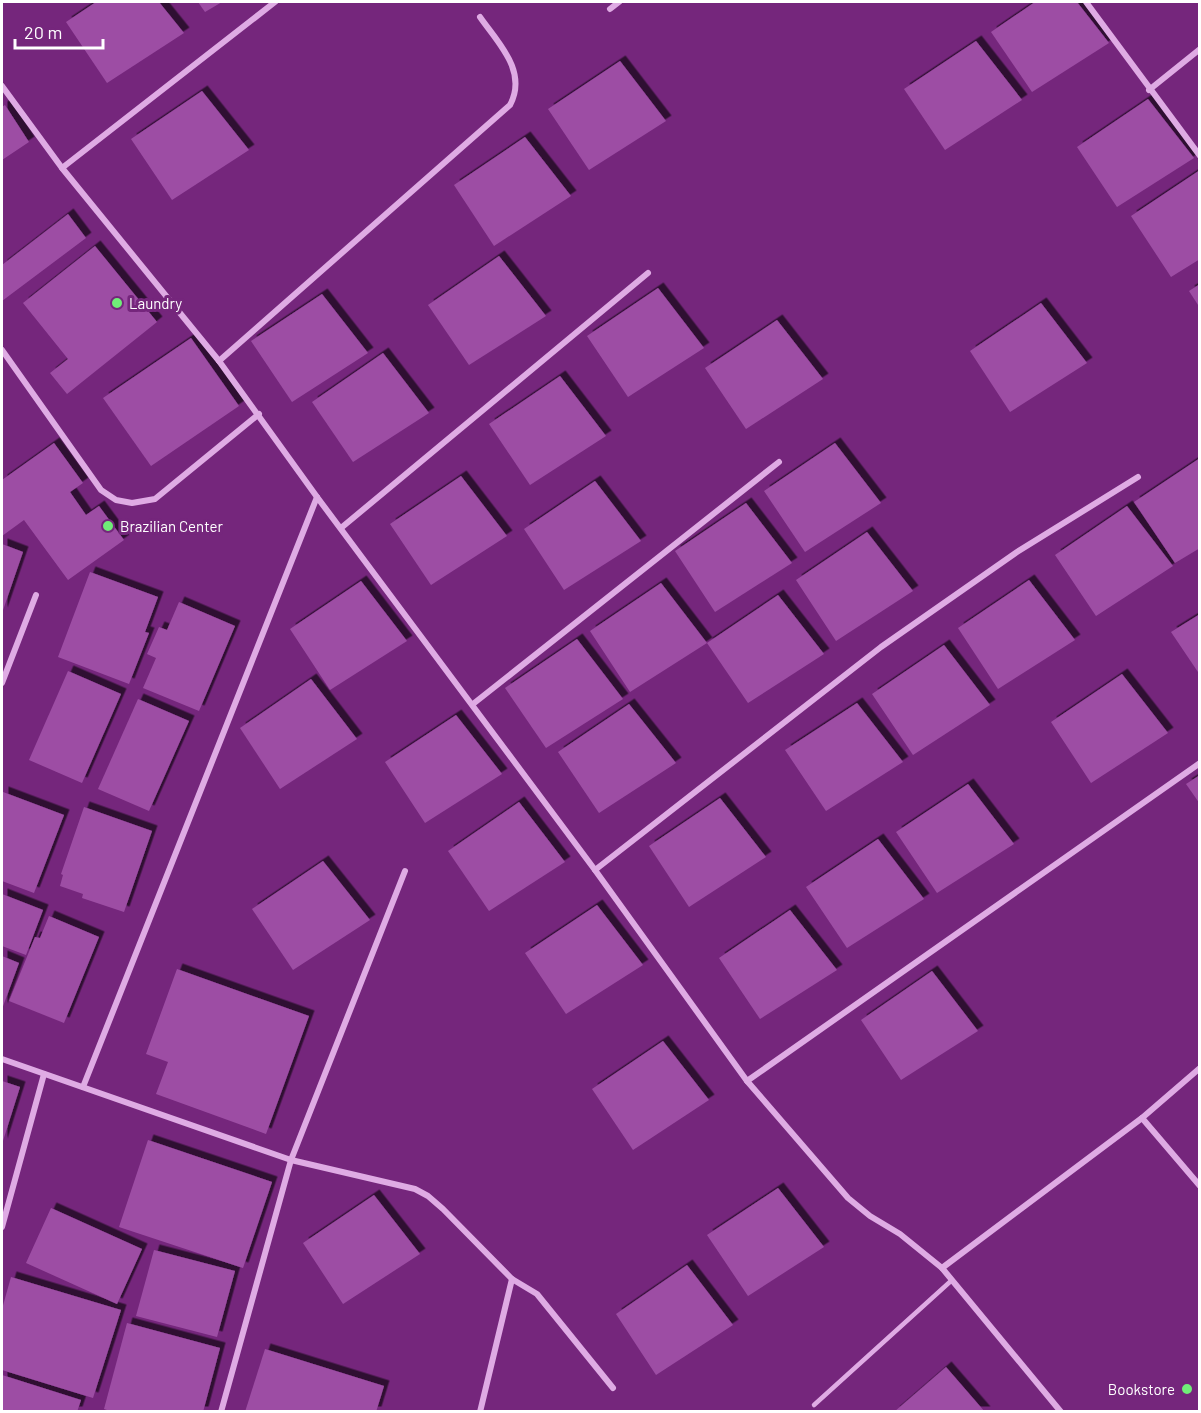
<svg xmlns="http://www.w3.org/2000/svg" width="1201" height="1413" font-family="Barlow,sans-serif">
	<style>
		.building { fill: #9d4ea4; filter: url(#shadow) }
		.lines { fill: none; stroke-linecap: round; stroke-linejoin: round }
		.lane { stroke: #dfabe4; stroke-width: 4.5 }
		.street { stroke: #dfabe4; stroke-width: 6 }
		.poi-dot { fill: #70ed78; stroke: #75267c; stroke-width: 2 }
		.labels { text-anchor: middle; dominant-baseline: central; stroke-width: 6; stroke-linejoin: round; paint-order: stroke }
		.poi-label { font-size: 15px; fill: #fff; stroke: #75267c; text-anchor: start }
	</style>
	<defs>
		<filter id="shadow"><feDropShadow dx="5.5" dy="-5.5" stdDeviation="0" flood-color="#0009"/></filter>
	</defs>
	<rect width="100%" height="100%" fill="#75267c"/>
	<g class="building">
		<polygon points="96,2 159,2 184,33 107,83 66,22"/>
		<polygon points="198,2 222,2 205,12"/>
		<polygon points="1035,2 1077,2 1109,43 1032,92 991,32"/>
		<polygon points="976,41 1022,100 945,150 904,89"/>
		<polygon points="620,61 666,121 589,170 548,109"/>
		<polygon points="202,91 249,150 172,200 131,139"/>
		<polygon points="1148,99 1194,158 1117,207 1077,147"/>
		<polygon points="5,105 29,142 2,160 2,107"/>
		<polygon points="525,137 571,196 494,246 454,185"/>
		<polygon points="1200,170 1200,259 1171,277 1131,216"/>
		<polygon points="68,214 86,238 2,301 2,265"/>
		<polygon points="95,246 157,322 67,394 50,373 68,359 23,303"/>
		<polygon points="499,256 546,316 469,365 428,305"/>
		<polygon points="1200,284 1200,308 1189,291"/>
		<polygon points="658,288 704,348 628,397 587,336"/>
		<polygon points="322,294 368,353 292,402 251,341"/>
		<polygon points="1041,303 1087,363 1010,412 970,351"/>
		<polygon points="777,320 823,379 746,429 705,368"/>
		<polygon points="191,338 239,406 151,466 103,398"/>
		<polygon points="383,353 429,413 353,462 312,402"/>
		<polygon points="560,376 606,436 530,485 489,424"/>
		<polygon points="54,443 83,483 70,492 86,515 99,506 124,540 68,580 24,520 2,536 2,480"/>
		<polygon points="835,443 881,503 805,552 764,491"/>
		<polygon points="1200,458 1200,548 1175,563 1134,502"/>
		<polygon points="461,476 507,536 431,585 390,524"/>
		<polygon points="595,481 641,541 564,590 524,529"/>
		<polygon points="746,503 792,563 715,612 675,551"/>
		<polygon points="1127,506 1173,566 1096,616 1055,555"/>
		<polygon points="867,532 913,591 836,641 796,580"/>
		<polygon points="2,544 23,552 2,613"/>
		<polygon points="90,572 158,597 145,632 149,633 129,684 58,657"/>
		<polygon points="1029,580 1075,640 998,689 958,628"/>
		<polygon points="361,581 407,641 330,690 290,629"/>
		<polygon points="661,583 707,643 630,692 590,631"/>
		<polygon points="778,595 824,654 748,703 707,643"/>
		<polygon points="179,602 235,626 199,711 143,688 156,658 147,654 159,627 167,630"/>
		<polygon points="1200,614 1200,675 1171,632"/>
		<polygon points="577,639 623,699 546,748 505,688"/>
		<polygon points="944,645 990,705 913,755 872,694"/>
		<polygon points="68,671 121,694 82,783 29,760"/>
		<polygon points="1122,674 1168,733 1091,783 1051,722"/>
		<polygon points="311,679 357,739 280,789 240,728"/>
		<polygon points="138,699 189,721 149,811 98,789"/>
		<polygon points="857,703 903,762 826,811 785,750"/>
		<polygon points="629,704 676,763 599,813 558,752"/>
		<polygon points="456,715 502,774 425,823 385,762"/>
		<polygon points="1200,775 1200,804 1186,784"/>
		<polygon points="968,784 1014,844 937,893 896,832"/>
		<polygon points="3,792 64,815 34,893 2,881"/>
		<polygon points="720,798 766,857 689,907 649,846"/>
		<polygon points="519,802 565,862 489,911 448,851"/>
		<polygon points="84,807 152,831 124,912 82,898 83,894 60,886 63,875 61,874"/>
		<polygon points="878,839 924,899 847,948 806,887"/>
		<polygon points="323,861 370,920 293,970 252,909"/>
		<polygon points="2,894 43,910 26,955 2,946"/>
		<polygon points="597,905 643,965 566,1014 525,953"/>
		<polygon points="790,910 837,970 760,1019 719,958"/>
		<polygon points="49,916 99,937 64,1023 9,1001 35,937 40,938"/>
		<polygon points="2,956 19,963 2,1009"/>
		<polygon points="177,969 309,1016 266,1134 156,1094 168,1062 146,1054"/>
		<polygon points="932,971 978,1031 901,1080 861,1020"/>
		<polygon points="663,1041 709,1100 633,1150 592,1089"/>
		<polygon points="2,1081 20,1087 2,1144"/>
		<polygon points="148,1140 272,1182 243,1268 119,1227"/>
		<polygon points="778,1188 824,1247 748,1296 707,1235"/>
		<polygon points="374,1195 420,1254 343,1304 303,1243"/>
		<polygon points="51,1208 142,1249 117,1304 26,1263"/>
		<polygon points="154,1250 235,1271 217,1337 136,1316"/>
		<polygon points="687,1265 733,1325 656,1375 616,1314"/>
		<polygon points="11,1277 121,1310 93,1398 2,1370 2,1309"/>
		<polygon points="127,1323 220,1348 203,1412 113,1412 104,1409"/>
		<polygon points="265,1349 384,1386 376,1412 245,1412"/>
		<polygon points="946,1367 985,1412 894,1412"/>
		<polygon points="2,1375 81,1400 77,1412 2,1412"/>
	</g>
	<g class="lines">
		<polyline class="lane" points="814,1405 952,1280"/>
		<g class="street">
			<polyline points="1086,2 1200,156"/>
			<polyline points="610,9 619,2"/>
			<polyline points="2,86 62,168 219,361 317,497 595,870 747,1081 848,1198 870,1216 900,1234 942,1268 1061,1412"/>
			<polyline points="1149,90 1200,49"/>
			<polyline points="62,168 275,2"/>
			<polyline points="2,350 101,490 116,500 132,503 155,499 259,414"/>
			<path d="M219 361 510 105C528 71 498 43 480 17"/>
			<polyline points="341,528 648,273"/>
			<polyline points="2,683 36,595"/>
			<polyline points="473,704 779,462"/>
			<polyline points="595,870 881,647 1017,552 1138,477"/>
			<polyline points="2,1059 291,1160 415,1189 428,1196 443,1209 512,1279 537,1294 613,1388"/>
			<polyline points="747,1081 1200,763"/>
			<polyline points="83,1087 317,497"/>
			<polyline points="1142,1118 1200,1186"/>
			<polyline points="2,1227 44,1074"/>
			<polyline points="942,1268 1142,1118 1200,1068"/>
			<polyline points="221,1412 291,1160 405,871"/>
			<polyline points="480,1412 512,1279"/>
		</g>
	</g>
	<g class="poi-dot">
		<circle cx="117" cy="303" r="6"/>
		<circle cx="108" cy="526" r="6"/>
		<circle cx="1187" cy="1389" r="6"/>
	</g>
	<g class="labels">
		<g class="poi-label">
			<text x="129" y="303">Laundry</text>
			<text x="120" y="526">Brazilian Center</text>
			<text x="1175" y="1389" text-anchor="end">Bookstore</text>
		</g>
	</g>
	<rect width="1201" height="1413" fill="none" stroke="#ffffff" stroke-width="6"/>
	<path d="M15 39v9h88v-9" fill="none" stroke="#ffffff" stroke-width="3"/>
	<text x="24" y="39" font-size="18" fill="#ffffff" stroke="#75267c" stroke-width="4.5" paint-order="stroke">20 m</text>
</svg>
